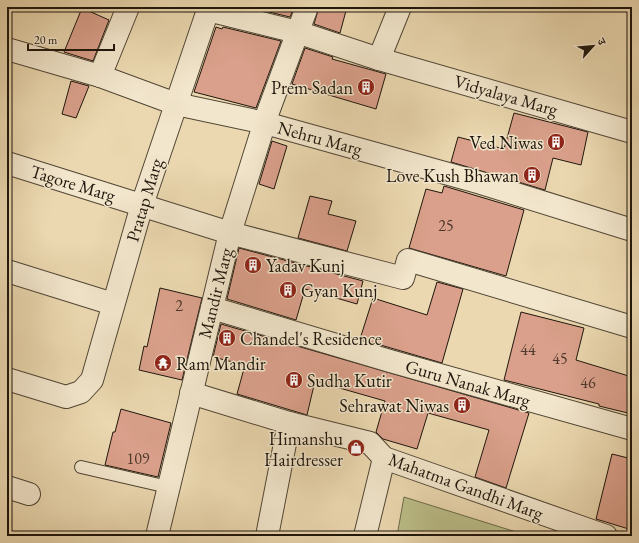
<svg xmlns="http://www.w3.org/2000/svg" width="639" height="543" font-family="'EB Garamond','Noto Serif Devanagari',serif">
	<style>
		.green { fill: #bbbe89; stroke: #6c6a4a }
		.building { fill: #daa08b; stroke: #1e160c }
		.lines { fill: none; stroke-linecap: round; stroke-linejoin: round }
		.lane-casing { stroke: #514635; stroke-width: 14 }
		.street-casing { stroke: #514635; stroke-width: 24 }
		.lane { stroke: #f2e6cc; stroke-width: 12 }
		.street { stroke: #f2e6cc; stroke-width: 22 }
		.labels { text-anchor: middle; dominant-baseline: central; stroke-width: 3; stroke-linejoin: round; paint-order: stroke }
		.number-label { font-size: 16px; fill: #4d382c }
		.poi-label { font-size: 18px; fill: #1e160c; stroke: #f2e6cc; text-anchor: end }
		.street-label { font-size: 18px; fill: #1e160c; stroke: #f2e6cc }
	</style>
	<rect width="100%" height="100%" fill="#ebd8b0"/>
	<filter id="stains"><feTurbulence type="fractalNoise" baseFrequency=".005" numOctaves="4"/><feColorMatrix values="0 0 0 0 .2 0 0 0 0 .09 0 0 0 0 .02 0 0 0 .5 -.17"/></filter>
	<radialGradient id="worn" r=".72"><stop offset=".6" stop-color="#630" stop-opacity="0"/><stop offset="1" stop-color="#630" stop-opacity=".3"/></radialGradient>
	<polygon class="green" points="404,497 529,536 397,536"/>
	<g class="building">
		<polygon points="248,7 294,7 290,17"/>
		<polygon points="319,7 347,7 340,33 314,24"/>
		<polygon points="82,8 109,20 93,61 64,52"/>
		<polygon points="216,27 222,29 223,27 281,41 256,108 194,92"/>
		<polygon points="305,48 333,57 332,59 386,74 376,109 292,84"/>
		<polygon points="71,81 89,86 76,118 62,114"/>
		<polygon points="514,113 588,132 581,165 553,158 545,190 451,162 458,137 504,149"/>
		<polygon points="272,141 287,146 274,189 259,184"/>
		<polygon points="444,186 524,210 506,276 409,248 426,189 442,193"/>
		<polygon points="310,196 332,201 328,214 356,221 347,251 298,238"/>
		<polygon points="239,248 363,281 357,304 305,289 296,320 227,299"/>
		<polygon points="437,282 463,289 442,363 360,339 373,298 427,315"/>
		<polygon points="160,288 202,298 182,380 139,370 144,346 147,347"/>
		<polygon points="521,312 584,328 576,360 632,377 632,414 599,406 599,404 504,380"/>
		<polygon points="221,324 529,413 506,488 475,477 489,430 428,413 417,449 383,439 376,432 385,401 315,381 307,415 237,394 245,365 213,357"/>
		<polygon points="121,409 171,423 158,477 105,465 113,432 115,432"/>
		<polygon points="612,454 632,459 632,530 596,519"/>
	</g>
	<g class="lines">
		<defs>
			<polyline id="lane" points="81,467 168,487"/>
			<g id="street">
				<polyline points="208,10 297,32 379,59 632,132"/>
				<polyline points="7,49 100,76 176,104 265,123 481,183 632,230"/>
				<polyline points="379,59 400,7"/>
				<polyline points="100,76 128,7"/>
				<polyline points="7,163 230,233 403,278 408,260 632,327"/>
				<polyline points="7,271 113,304"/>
				<polyline points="212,308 390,361 632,429"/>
				<polyline points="7,379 66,397 81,392 92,380 142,205 209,7"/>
				<polyline points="191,393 289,423 370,443 384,458 606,536"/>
				<polyline points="7,487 29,494"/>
				<polyline points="157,536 230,233 268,112 307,7"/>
				<polyline points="267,536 289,423"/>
				<polyline points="365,536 384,458"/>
			</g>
		</defs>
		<use href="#lane" class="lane-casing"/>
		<use href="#street" class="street-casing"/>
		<use href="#lane" class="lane"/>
		<use href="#street" class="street"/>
	</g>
	<defs>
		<symbol id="building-disc" viewBox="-11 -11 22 22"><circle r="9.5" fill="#8f2418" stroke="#f2e6cc"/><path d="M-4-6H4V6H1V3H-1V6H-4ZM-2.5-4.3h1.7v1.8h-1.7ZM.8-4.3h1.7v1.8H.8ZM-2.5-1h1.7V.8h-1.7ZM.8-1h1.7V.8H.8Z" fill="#fff"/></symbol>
		<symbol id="temple-disc" viewBox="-11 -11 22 22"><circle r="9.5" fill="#8f2418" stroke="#f2e6cc"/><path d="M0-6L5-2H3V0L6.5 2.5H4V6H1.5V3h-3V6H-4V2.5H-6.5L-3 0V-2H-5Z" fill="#fff"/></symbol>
		<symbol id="shop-disc" viewBox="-11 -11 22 22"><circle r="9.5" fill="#8f2418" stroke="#f2e6cc"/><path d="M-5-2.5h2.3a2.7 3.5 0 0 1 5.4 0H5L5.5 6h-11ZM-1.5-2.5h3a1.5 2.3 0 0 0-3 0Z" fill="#fff"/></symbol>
	</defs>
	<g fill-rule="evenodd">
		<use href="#building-disc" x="356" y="77" width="20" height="20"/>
		<use href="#building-disc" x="546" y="132" width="20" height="20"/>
		<use href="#building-disc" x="522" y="165" width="20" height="20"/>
		<use href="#building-disc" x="243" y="255" width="20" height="20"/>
		<use href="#building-disc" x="278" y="280" width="20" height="20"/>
		<use href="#building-disc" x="217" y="328" width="20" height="20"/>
		<use href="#temple-disc" x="153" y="353" width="20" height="20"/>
		<use href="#building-disc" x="284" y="370" width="20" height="20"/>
		<use href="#building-disc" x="452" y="395" width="20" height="20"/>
		<use href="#shop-disc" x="346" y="438" width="20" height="20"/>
	</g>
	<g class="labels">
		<g class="number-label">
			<text x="446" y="225">25</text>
			<text x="179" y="305">2</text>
			<text x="528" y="349">44</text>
			<text x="560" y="358">45</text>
			<text x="588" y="382">46</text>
			<text x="138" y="458">109</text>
		</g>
		<g class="poi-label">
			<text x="353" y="87">Prem Sadan</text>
			<text x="543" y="142">Ved Niwas</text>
			<text x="519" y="175">Love Kush Bhawan</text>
			<text x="266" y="265" text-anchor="start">Yadav Kunj</text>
			<text x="301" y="290" text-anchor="start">Gyan Kunj</text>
			<text x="240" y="338" text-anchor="start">Chandel's Residence</text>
			<text x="176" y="363" text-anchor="start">Ram Mandir</text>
			<text x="307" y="380" text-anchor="start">Sudha Kutir</text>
			<text x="449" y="405">Sehrawat Niwas</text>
			<text x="343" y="438">Himanshu<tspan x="343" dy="21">Hairdresser</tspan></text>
		</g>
		<g class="street-label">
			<text transform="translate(506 95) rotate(16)">Vidyalaya Marg</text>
			<text transform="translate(320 138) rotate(15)">Nehru Marg</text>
			<text transform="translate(73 183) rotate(17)">Tagore Marg</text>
			<text transform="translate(144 200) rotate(-73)">Pratap Marg</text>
			<text transform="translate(215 293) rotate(-76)">Mandir Marg</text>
			<text transform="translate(468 383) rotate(16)">Guru Nanak Marg</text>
			<text transform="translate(466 486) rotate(20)">Mahatma Gandhi Marg</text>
		</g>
	</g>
	<rect width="639" height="543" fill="none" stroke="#ebd8b0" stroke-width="24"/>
	<rect x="8" y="8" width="623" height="527" fill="none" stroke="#1e160c" stroke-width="2"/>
	<rect x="12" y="12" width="615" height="519" fill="none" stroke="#1e160c"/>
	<g transform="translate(593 46) rotate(63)" stroke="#f2e6cc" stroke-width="3" paint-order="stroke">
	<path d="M0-3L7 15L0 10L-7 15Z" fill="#1e160c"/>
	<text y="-6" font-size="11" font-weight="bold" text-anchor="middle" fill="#1e160c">उ</text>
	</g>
	<path d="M28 44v6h86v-6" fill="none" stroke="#1e160c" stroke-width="2"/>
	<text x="34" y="44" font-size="12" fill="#1e160c" stroke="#f2e6cc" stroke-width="3" paint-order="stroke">20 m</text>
	<rect width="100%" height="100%" filter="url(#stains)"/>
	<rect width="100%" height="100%" fill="url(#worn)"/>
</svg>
